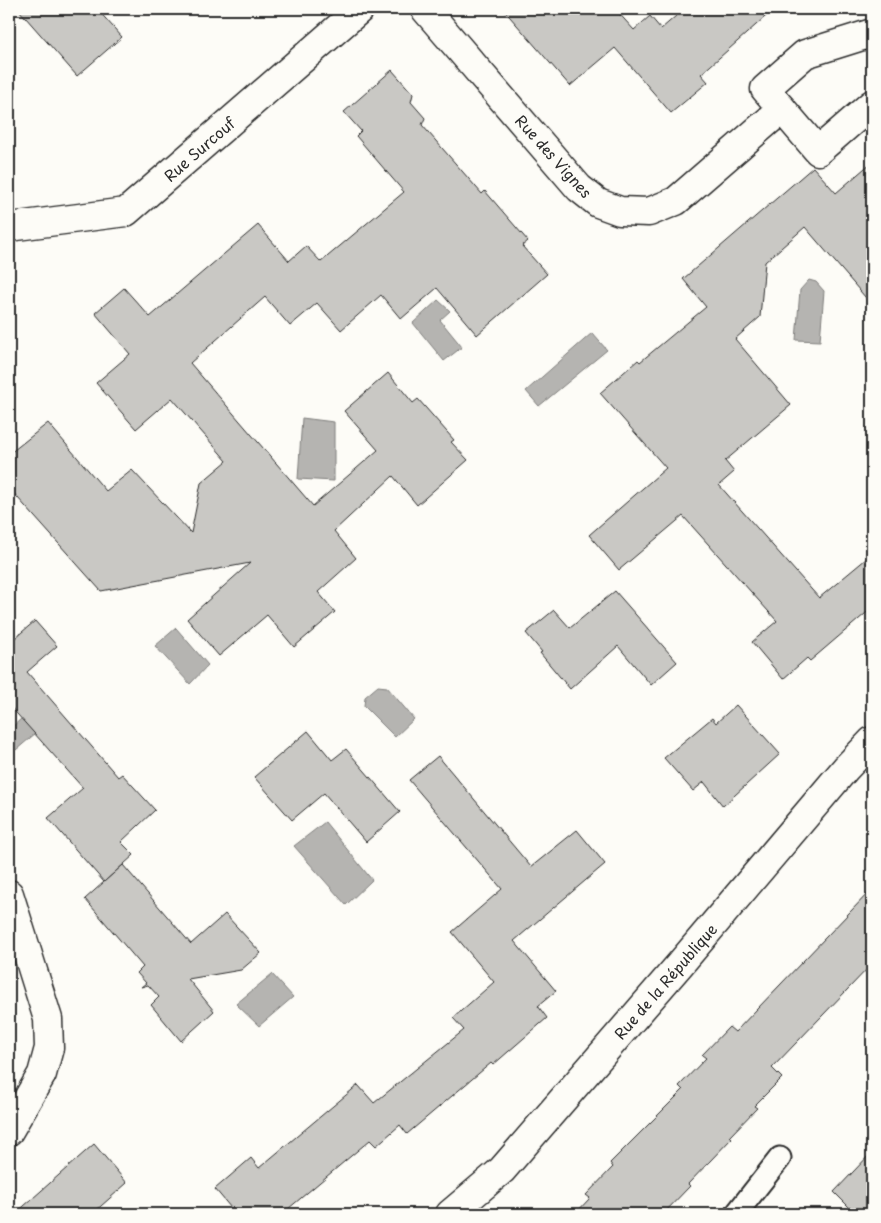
<svg xmlns="http://www.w3.org/2000/svg" width="881" height="1223" font-family="'Playpen Sans',sans-serif">
	<style>
		.water { fill: #b5b4b1; stroke: #7e7d7b }
		.building { fill: #c9c8c4; stroke: #2b2b2b }
		.lines { fill: none; stroke-linecap: round; stroke-linejoin: round }
		.lane-casing { stroke: #2b2b2b; stroke-width: 25 }
		.street-casing { stroke: #2b2b2b; stroke-width: 31 }
		.secondary-casing { stroke: #2b2b2b; stroke-width: 31 }
		.lane { stroke: #fdfcf7; stroke-width: 21 }
		.street { stroke: #fdfcf7; stroke-width: 28 }
		.secondary { stroke: #fdfcf7; stroke-width: 28 }
		.labels { text-anchor: middle; dominant-baseline: central; stroke-width: 4; stroke-linejoin: round; paint-order: stroke }
		.street-label { font-size: 15px; fill: #2b2b2b; stroke: #fdfcf7 }
	</style>
	<rect width="100%" height="100%" fill="#fdfcf7"/>
	<filter id="ink" filterUnits="userSpaceOnUse"><feTurbulence type="fractalNoise" baseFrequency=".02" numOctaves="2"/><feDisplacementMap in="SourceGraphic" scale="10" xChannelSelector="R" yChannelSelector="G"/><feConvolveMatrix kernelMatrix="1 2 1 2 8 2 1 2 1" color-interpolation-filters="sRGB"/></filter>
	<g filter="url(#ink)">
		<g class="water">
			<polygon points="809,280 816,282 824,291 820,341 796,340 800,290"/>
			<polygon points="438,300 450,311 440,320 462,347 444,361 413,323"/>
			<polygon points="592,333 607,350 539,406 526,391"/>
			<polygon points="302,418 334,422 334,481 298,479"/>
			<polygon points="176,628 208,665 190,684 155,646"/>
			<polygon points="378,686 387,687 414,719 395,737 364,706 365,697"/>
			<polygon points="35,706 50,721 16,750 9,741 9,730"/>
			<polygon points="325,822 372,880 346,905 294,846"/>
			<polygon points="272,974 293,997 259,1026 236,1004"/>
		</g>
		<g class="building">
			<polygon points="18,9 97,9 122,37 77,76"/>
			<polygon points="503,9 615,9 634,30 650,16 661,29 684,9 774,9 701,74 708,82 671,113 615,48 570,86"/>
			<polygon points="392,70 413,94 411,102 425,118 422,125 482,194 485,191 528,241 522,246 547,274 477,335 437,288 401,319 381,295 341,330 317,303 290,326 265,297 190,363 313,506 378,450 344,411 388,373 413,403 418,399 454,440 451,442 468,460 417,505 393,476 334,531 356,558 318,592 335,612 294,647 267,615 219,656 187,619 250,563 101,591 9,488 9,454 48,423 106,491 132,470 191,533 201,483 227,461 172,398 136,429 96,383 130,354 95,313 124,288 150,317 258,225 289,261 306,246 321,262 404,192 356,136 361,131 344,112"/>
			<polygon points="872,162 872,305 805,227 765,262 760,317 735,339 791,405 725,461 734,472 719,485 819,598 872,554 872,608 810,661 807,658 783,679 752,642 777,621 683,516 619,570 589,535 666,468 600,393 638,360 640,362 706,307 683,279 813,167 836,193"/>
			<polygon points="615,591 677,662 651,685 618,646 570,689 540,653 542,652 526,633 554,610 570,628"/>
			<polygon points="35,621 57,646 27,672 118,777 122,774 155,810 121,842 134,855 104,882 48,818 83,788 9,705 9,643"/>
			<polygon points="736,705 780,754 723,806 704,782 693,791 664,758 712,718 716,723"/>
			<polygon points="308,731 332,760 346,749 400,812 366,842 324,793 292,820 254,777"/>
			<polygon points="438,756 531,867 577,830 605,864 514,941 556,991 538,1006 547,1018 493,1065 491,1063 407,1134 400,1125 376,1146 370,1140 282,1214 236,1214 215,1189 251,1158 259,1168 358,1085 374,1103 464,1030 453,1018 494,982 452,932 502,889 409,780"/>
			<polygon points="123,865 191,944 225,914 261,953 241,970 188,979 214,1011 181,1041 151,1005 159,997 148,985 141,987 146,983 137,973 143,967 85,899"/>
			<polygon points="872,889 872,964 772,1068 782,1078 754,1106 757,1108 730,1136 732,1138 688,1184 690,1186 663,1214 575,1214 590,1198 586,1195 613,1167 610,1163 683,1090 679,1086 706,1058 702,1055 729,1027 735,1032"/>
			<polygon points="94,1144 127,1183 92,1214 15,1214"/>
			<polygon points="872,1152 872,1214 856,1214 834,1192"/>
		</g>
		<g class="lines">
			<defs>
				<polyline id="lane" points="736,1214 780,1158"/>
				<g id="street">
					<polyline points="425,9 579,188 598,203 620,211 649,212 676,201 782,109"/>
					<polyline points="872,33 805,54 765,89 818,151 872,104"/>
					<polyline points="9,227 126,212 360,9"/>
					<polyline points="9,894 48,1019 49,1048 42,1074 9,1131"/>
				</g>
				<polyline id="secondary" points="450,1214 502,1170 681,963 846,768 872,741"/>
			</defs>
			<use href="#lane" class="lane-casing"/>
			<use href="#street" class="street-casing"/>
			<use href="#secondary" class="secondary-casing"/>
			<use href="#lane" class="lane"/>
			<use href="#street" class="street"/>
			<use href="#secondary" class="secondary"/>
		</g>
	</g>
	<g class="labels">
		<g class="street-label">
			<text transform="translate(199 149) rotate(-41)">Rue Surcouf</text>
			<text transform="translate(554 156) rotate(48)">Rue des Vignes</text>
			<text transform="translate(665 981) rotate(-49)">Rue de la République</text>
		</g>
	</g>
	<rect width="881" height="1223" fill="none" stroke="#fdfcf7" stroke-width="30"/>
	<rect x="15" y="15" width="851" height="1193" fill="none" stroke="#2b2b2b" stroke-width="2" filter="url(#ink)"/>
</svg>
